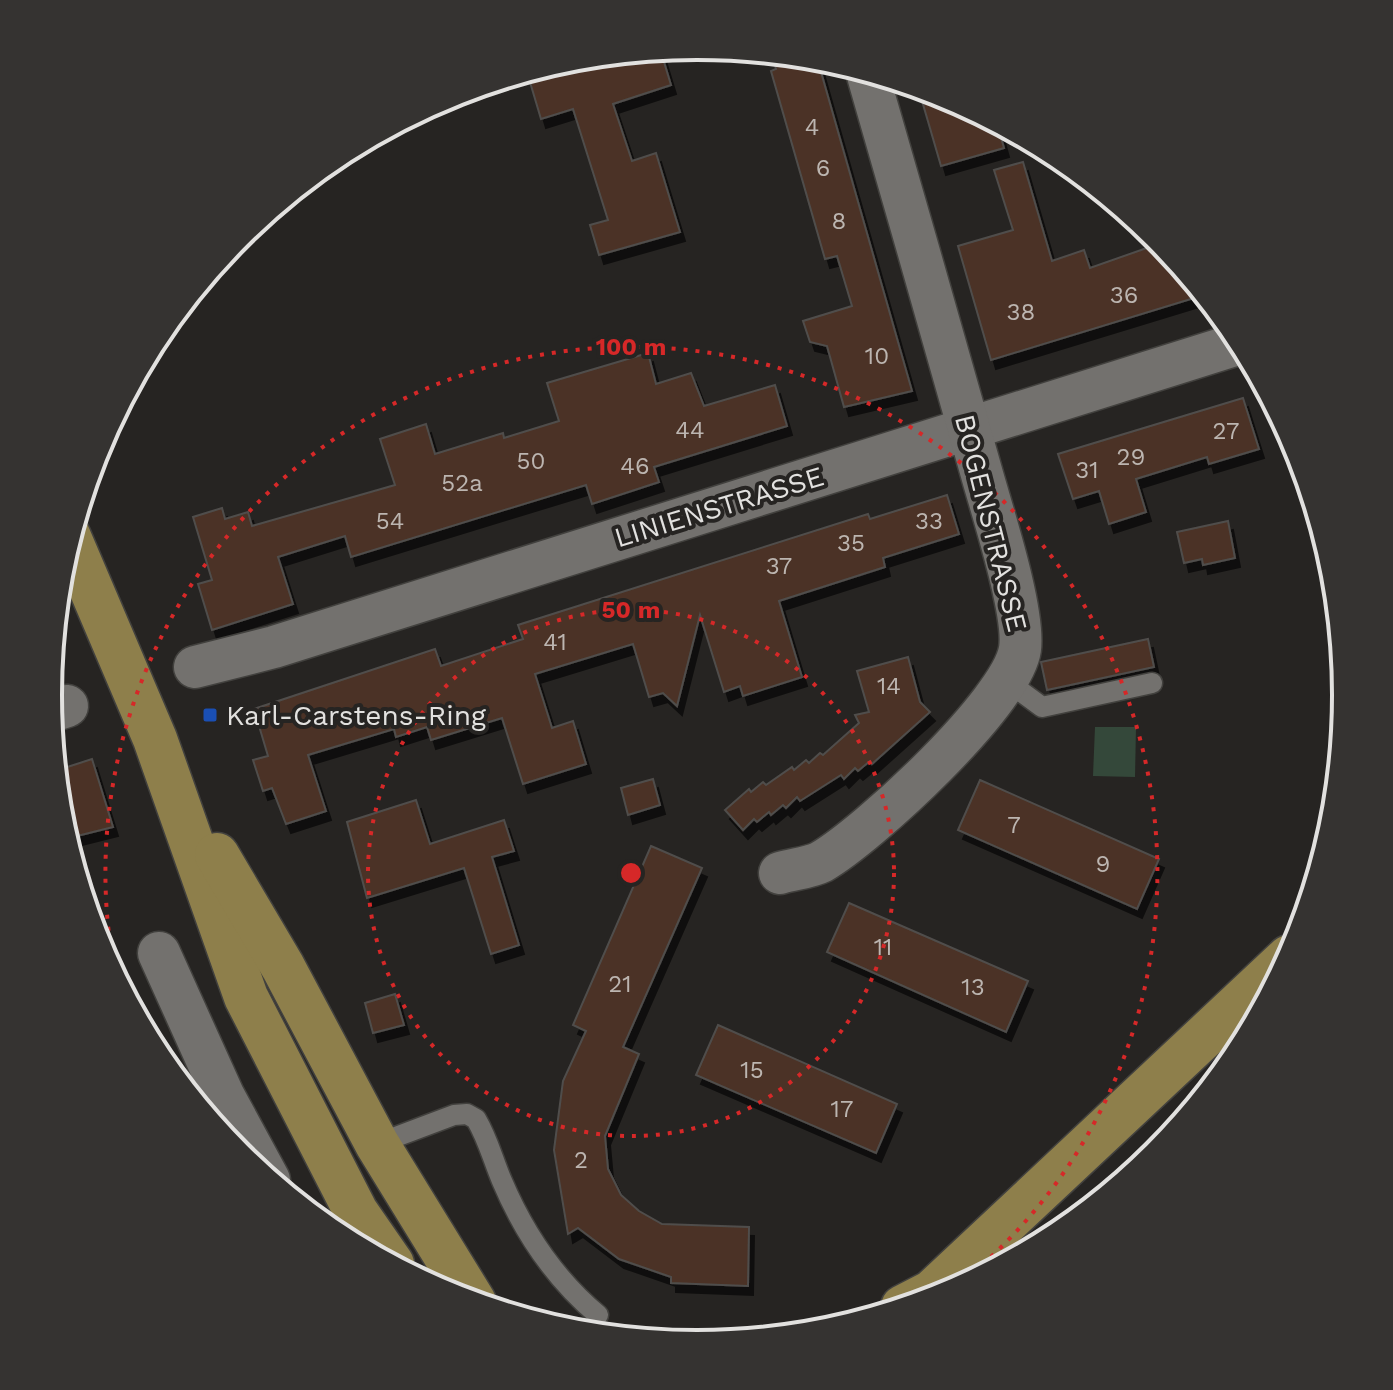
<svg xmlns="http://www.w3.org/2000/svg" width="1393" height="1390" font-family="'Work Sans',sans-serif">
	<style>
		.green { fill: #34483a }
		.building { fill: #4b3225; stroke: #504d4b; stroke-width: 2; filter: url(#shadow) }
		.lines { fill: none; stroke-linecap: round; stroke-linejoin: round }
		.lane-casing { stroke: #42413e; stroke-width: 23 }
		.street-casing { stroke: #42413e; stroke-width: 45 }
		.primary-casing { stroke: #42413e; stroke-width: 47 }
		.lane { stroke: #73716e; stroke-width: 20 }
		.street { stroke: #73716e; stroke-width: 42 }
		.primary { stroke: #8e7f4b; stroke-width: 44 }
		.ring { fill: none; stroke: #d62828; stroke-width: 4; stroke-dasharray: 4 8 }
		.transit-dot { fill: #1a4fb4; stroke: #262422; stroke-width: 3 }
		.labels { text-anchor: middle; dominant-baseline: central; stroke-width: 8; stroke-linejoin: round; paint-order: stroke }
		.number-label { font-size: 24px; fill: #bcb5b0 }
		.street-label { font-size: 28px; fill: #e2e1df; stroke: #262422 }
		.poi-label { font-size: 28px; fill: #e2e1df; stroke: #262422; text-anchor: start }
		.rim { fill: none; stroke: #e2e1df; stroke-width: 4 }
		.centre { fill: #d62828; stroke: #262422; stroke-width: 4 }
		.ring-label { font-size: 24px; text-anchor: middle; font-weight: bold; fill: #d62828; stroke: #262422; stroke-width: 8; stroke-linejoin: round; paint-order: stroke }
	</style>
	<defs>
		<filter id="shadow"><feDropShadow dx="5" dy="9" stdDeviation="0" flood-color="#0009"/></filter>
	</defs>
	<rect width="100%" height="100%" fill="#262422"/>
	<polygon class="green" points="1095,727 1136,727 1135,777 1093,776"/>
	<g class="building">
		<polygon points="661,52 671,85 613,104 632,161 656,153 680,232 599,255 590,225 608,220 573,109 541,119 527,72 570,58 624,53 627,63"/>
		<polygon points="772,53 817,58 912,391 844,407 827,346 810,342 803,321 852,306 837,256 825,259 771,71 776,69"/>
		<polygon points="918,87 945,96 997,123 1004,148 941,166"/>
		<polygon points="1023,162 1052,261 1084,250 1090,268 1161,243 1204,295 991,360 958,246 1013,230 994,170"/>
		<polygon points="648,353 656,384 691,373 704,406 775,385 787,426 654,467 659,482 592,504 586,485 351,557 345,536 278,557 293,604 212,630 198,584 212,580 193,517 222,508 225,519 248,512 252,526 395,485 380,439 426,424 435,454 503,433 504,438 559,421 547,383"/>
		<polygon points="1243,398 1259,449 1209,464 1207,457 1136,479 1146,512 1109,524 1099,491 1073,499 1058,454"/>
		<polygon points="947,495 959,534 883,558 885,567 779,601 802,677 743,696 740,686 724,692 700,615 677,706 663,693 649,697 633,644 535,674 552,728 573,721 586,764 523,784 502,718 431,740 427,727 396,737 394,729 308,755 326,811 286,824 272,788 263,791 253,760 268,756 254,709 435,649 441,666 523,639 518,625 868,514 870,519"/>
		<polygon points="1228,521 1235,558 1203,565 1202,559 1184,563 1177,532"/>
		<polygon points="1148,639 1154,667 1047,690 1041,662"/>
		<polygon points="908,657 920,702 930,712 872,764 870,761 858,771 855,768 844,779 841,775 800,801 797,797 786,808 783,805 771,815 769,812 757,822 754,819 743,830 725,810 749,789 751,792 763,782 766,785 792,767 794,770 806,760 809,763 820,753 823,755 859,723 855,715 869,712 857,671"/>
		<polygon points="92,759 113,827 65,839 55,771"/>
		<polygon points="653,779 660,805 628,815 621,788"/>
		<polygon points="980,780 1159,859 1137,909 958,830"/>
		<polygon points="416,800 430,844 504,820 514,851 492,857 519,945 491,954 464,868 367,898 347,822"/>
		<polygon points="651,846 702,868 623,1047 639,1054 605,1136 608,1169 621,1195 639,1211 662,1224 749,1227 748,1286 671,1283 671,1277 619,1259 578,1228 568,1234 554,1150 563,1081 586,1031 573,1025"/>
		<polygon points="849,903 1028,981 1006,1032 827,952"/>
		<polygon points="395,994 404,1025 373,1033 365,1003"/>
		<polygon points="718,1025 897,1104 876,1153 696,1075"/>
	</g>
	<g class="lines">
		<defs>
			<g id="lane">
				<polyline points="1008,682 1042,707 1152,683"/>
				<path d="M377 1144 454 1115 467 1114 476 1119C488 1139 493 1160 502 1181 524 1233 555 1279 598 1315"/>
			</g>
			<g id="street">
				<polyline points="195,667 274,647 1241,343"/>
				<polyline points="49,712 67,706"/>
				<path d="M780 873C793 869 809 868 821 862 868 835 1012 702 1020 649 1025 613 994 517 983 478 945 343 906 207 867 72"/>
				<polyline points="159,953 223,1095 269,1180"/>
			</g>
			<g id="primary">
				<polyline points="69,537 155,739 246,997 356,1212 392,1264"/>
				<polyline points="217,855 283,967 377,1144 474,1302"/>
				<polyline points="903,1307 932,1292 1289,957"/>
			</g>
		</defs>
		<use href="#lane" class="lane-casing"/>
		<use href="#street" class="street-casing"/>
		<use href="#primary" class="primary-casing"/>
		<use href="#lane" class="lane"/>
		<use href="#street" class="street"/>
		<use href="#primary" class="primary"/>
	</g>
	<g class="ring">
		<circle cx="631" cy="873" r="263"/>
		<path d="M116 978A526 526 0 1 1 948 1293"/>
	</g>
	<rect class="transit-dot" x="202" y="707" width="16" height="16" rx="4"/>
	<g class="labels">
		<g class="number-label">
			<text x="812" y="127">4</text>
			<text x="823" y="168">6</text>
			<text x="839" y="221">8</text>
			<text x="1124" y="295">36</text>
			<text x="1021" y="312">38</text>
			<text x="877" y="356">10</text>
			<text x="690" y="430">44</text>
			<text x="1226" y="431">27</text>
			<text x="1131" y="457">29</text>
			<text x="531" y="461">50</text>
			<text x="635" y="466">46</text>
			<text x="1087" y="470">31</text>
			<text x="462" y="483">52a</text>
			<text x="390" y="521">54</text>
			<text x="929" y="521">33</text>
			<text x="851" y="543">35</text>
			<text x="779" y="566">37</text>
			<text x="555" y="642">41</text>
			<text x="889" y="686">14</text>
			<text x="1014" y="825">7</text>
			<text x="1103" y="864">9</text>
			<text x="883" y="947">11</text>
			<text x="620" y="984">21</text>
			<text x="973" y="987">13</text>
			<text x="752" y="1070">15</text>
			<text x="842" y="1109">17</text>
			<text x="581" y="1160">2</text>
		</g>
		<g class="street-label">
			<text transform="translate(719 507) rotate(-17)">LINIENSTRASSE</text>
			<text transform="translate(991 523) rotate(76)">BOGENSTRASSE</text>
		</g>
		<g class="poi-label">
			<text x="226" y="715">Karl-Carstens-Ring</text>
		</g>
	</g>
	<path d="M0 0H1393V1390H0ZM62 695a635 635 0 1 1 1270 0a635 635 0 1 1-1270 0Z" fill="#353331" fill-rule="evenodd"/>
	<path class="rim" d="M62 695a635 635 0 1 1 1270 0a635 635 0 1 1-1270 0Z"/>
	<circle cx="631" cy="873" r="12" class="centre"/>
	<g class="ring-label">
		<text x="631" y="355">100 m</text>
		<text x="631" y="618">50 m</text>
	</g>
</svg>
